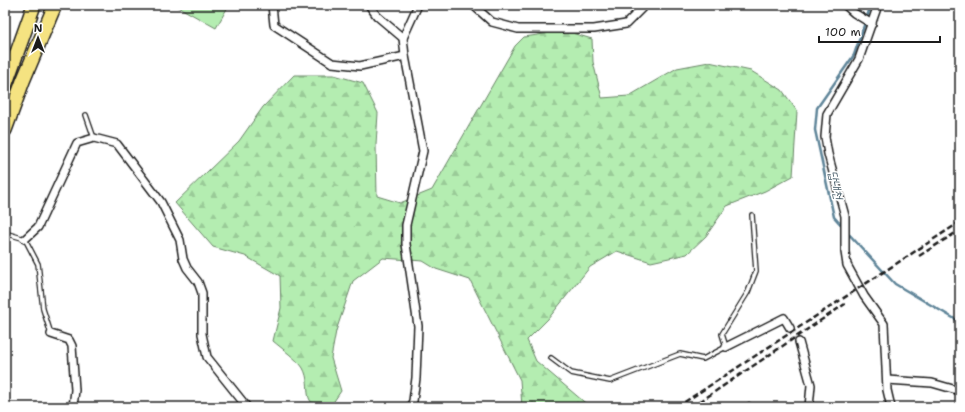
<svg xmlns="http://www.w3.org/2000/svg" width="965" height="412" font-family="'Shantell Sans','Poor Story',sans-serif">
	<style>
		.grass { fill: #b4edb1; stroke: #688466 }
		.forest { fill: url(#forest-firs); stroke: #688466 }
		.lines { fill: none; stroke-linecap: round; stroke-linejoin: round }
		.stream { stroke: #5f8599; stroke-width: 2.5 }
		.street-tunnel { stroke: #ddd; stroke-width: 7; stroke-dasharray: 7 3.5; stroke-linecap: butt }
		.lane-casing { stroke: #1c1c1c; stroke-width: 6 }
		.street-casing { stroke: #1c1c1c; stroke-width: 10 }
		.highway-casing { stroke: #1c1c1c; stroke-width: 16 }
		.lane { stroke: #fff; stroke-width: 3.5 }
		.street { stroke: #fff; stroke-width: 7 }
		.highway { stroke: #f5e381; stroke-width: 13 }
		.rail { stroke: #1c1c1c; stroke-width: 2.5; stroke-dasharray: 6 3; stroke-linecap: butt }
		.labels { text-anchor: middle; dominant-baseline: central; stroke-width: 3; stroke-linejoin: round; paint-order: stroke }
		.water-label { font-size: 12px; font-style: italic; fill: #435965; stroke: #fff }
	</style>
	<defs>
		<pattern id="forest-firs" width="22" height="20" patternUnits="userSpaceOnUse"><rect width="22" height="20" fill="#b4edb1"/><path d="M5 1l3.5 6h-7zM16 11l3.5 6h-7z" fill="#9acb98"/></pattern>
	</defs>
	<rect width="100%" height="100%" fill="#fff"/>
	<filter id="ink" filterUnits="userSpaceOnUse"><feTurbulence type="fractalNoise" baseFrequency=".025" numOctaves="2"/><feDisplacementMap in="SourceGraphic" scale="8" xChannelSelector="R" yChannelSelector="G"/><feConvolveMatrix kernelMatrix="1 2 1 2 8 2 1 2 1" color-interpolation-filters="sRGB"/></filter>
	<g filter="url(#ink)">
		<polygon class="grass" points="175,5 229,5 216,28"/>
		<path class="forest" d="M565 31 592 39 593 62 602 98 629 96 677 68 709 62 751 71 782 90 797 111 793 176 765 191 727 206 706 236 687 254 651 262 617 251 590 267 548 319 527 340 536 361 590 407H522L520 380 470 280 436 269 423 261 383 258 353 281 336 331 331 358 341 391 330 407C297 407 314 388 303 368 299 361 280 347 273 341L281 308 280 276 245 256 213 247 175 203 239 141 263 107 294 75H334L363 83 378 113 376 145 377 196 400 203 432 190 515 46 524 37Z"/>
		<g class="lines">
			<g class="stream">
				<polyline points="843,227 834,217 815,130 817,108 854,55 871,5"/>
				<polyline points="847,232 895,284 960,322"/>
			</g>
			<polyline class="street-tunnel" points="790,328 799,342"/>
			<defs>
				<g id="lane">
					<polyline points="86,115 94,138"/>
					<polyline points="5,233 25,239 38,264 43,309 51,334"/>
					<polyline points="551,358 571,373 610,381 680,354 703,359 726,347 722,334 748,292 756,271 752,215"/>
					<polyline points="749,405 751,407"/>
				</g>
				<g id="street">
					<polyline points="272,5 274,25 332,63 360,66 405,56"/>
					<polyline points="369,5 377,16 403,38"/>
					<polyline points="473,5 492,22 518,29 594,29 626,24 645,5"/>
					<polyline points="845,5 854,13 872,24"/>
					<polyline points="878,5 859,59 827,114 825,137 828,154 845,216 845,252 847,265 864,296 884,324 887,390 891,407"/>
					<polyline points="25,239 38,227 77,143 94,138 117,144 161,202 180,240 183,259 187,268 198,282 202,293 202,334 207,357 247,407"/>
					<polyline points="51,334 69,340 72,346 75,390 73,407"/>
					<polyline points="799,342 811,385 809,407"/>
					<polyline points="726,347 784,318 790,328"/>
					<polyline points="887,380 932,383 960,391"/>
					<polyline points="410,407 413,401 416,378 418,326 406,244 406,225 423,151 405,56 403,38 418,5"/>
				</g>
				<g id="highway">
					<polyline points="5,86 34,5"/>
					<polyline points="5,130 23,81 55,5"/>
				</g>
			</defs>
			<use href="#lane" class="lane-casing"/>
			<use href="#street" class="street-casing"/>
			<use href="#highway" class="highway-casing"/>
			<use href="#lane" class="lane"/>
			<use href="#street" class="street"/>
			<use href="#highway" class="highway"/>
			<g class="rail">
				<polyline points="919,256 960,230"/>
				<polyline points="677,407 960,222"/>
				<polyline points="692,407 845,304"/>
			</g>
		</g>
	</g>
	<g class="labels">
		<g class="water-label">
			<text transform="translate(836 185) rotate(78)">답내천</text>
		</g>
	</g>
	<rect width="965" height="412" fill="none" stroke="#fff" stroke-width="20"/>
	<rect x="10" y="10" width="945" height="392" fill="none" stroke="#1c1c1c" stroke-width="1.5" filter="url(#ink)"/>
	<g transform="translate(38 38)" stroke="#ffffff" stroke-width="3" paint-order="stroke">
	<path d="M0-3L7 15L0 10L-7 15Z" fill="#1c1c1c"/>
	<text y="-6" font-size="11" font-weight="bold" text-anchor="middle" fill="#1c1c1c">N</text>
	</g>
	<path d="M819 36v6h121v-6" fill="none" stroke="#1c1c1c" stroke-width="2"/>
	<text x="825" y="36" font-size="12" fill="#1c1c1c" stroke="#ffffff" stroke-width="3" paint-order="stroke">100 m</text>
</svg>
